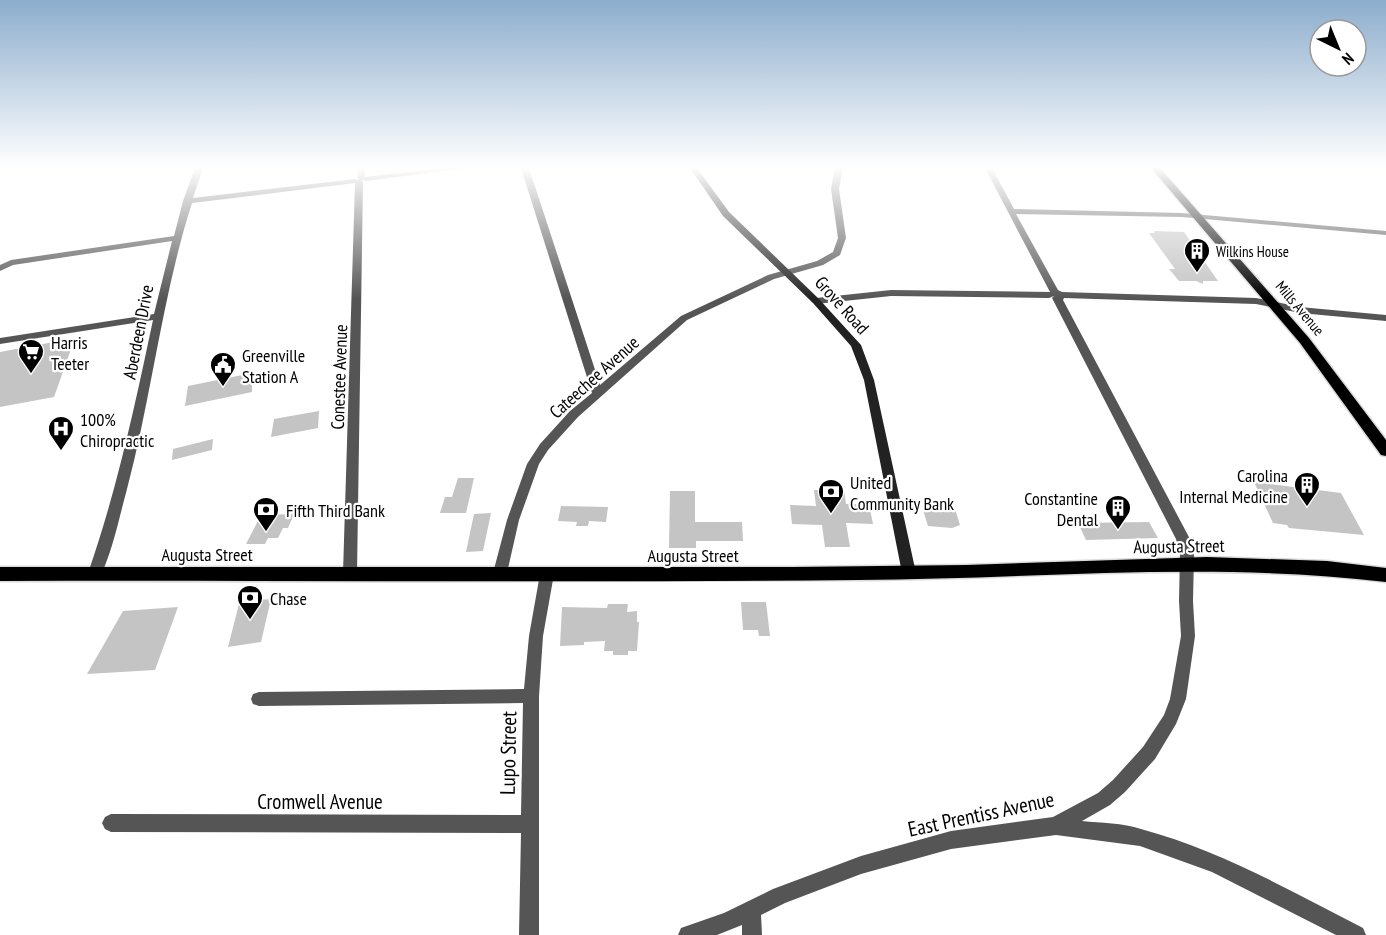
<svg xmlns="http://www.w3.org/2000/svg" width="1386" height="935" font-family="'PT Sans Narrow',sans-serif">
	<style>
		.building { fill: #c4c4c4 }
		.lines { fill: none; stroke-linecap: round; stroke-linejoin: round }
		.primary-casing { stroke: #dbdbdb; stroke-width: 3 }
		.street { fill: #555; fill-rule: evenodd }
		.secondary { fill: #222; fill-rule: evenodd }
		.primary { fill: #000; fill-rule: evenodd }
		.labels { text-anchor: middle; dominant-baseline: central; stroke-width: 4.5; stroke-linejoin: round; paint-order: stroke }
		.far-poi-label { font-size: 15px; fill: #000; stroke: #fff; text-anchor: start }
		.far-street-label { font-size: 15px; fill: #000; stroke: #fff }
		.street-label { font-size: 18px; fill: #000; stroke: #fff }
		.poi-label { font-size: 18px; fill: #000; stroke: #fff; text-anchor: start }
		.near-street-label { font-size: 21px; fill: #000; stroke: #fff }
	</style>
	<rect width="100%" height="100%" fill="#fff"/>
	<g class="building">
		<polygon points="1154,231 1184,232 1218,281 1203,281 1203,284 1196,281 1179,281 1169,269 1175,269 1149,233 1155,233"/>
		<polygon points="75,338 54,397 0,407 0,352"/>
		<polygon points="252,373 252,392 185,406 188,386"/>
		<polygon points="319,411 318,428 271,437 274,419"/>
		<polygon points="213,439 212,450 172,460 173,449"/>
		<polygon points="458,478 474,478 466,513 440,513 445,497 452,497"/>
		<polygon points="1254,482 1341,493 1364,535 1289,528 1287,525 1273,523"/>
		<polygon points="814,490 844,490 846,504 869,504 873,524 846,523 850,547 825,547 822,525 792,524 790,505 816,506"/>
		<polygon points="670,491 695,491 695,522 742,522 743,541 696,541 696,548 669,548"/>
		<polygon points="561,506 608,507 606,522 589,521 588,526 576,526 577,522 558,521"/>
		<polygon points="936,508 955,509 960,525 952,528 928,526 923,510"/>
		<polygon points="491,513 483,551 466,552 474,514"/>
		<polygon points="294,514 288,528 283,528 278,538 268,538 265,544 246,544 261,515"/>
		<polygon points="1149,522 1158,538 1086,540 1078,523"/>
		<polygon points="260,597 259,600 271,599 261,642 228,647 240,600"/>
		<polygon points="741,602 766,602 770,636 759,636 758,630 743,630"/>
		<polygon points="608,604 628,604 627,612 637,611 637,622 639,622 637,651 628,651 628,655 613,655 613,651 604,651 605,641 584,642 584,645 560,646 562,607 607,608"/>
		<polygon points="178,607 155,670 87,674 123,611"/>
	</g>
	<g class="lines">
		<defs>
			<g id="primary">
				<polygon points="1151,168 1160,168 1309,338 1386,440 1386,456 1381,455 1300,343"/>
				<path d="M1207 557 1327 561 1386 568V582C1209 561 1034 579 857 580 571 583 286 580 0 581V567H793L966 565Z"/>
			</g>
		</defs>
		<use href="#primary" class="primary-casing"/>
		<g class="street">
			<path d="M195 168H203L193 198 355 179 358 180 357 168H365V177L442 168H467L366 181 361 180 363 182 357 573 355 577 350 578 345 577 343 573 355 183 192 203C162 296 152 395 127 489 119 518 113 550 100 577L95 578 90 577 88 573C117 490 135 405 153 320L0 344V338L154 314 172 241 13 265 0 271V265L11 260 174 236 183 201Z"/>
			<polygon points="521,168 529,168 600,385 681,316 768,275 817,261 833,252 838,238 831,189 835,168 843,168 839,189 846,238 840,255 823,265 774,279 687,320 578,417 548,450 539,464 519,520 507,573 505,577 500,578 495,577 493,573 507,520 527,464 540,444 570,411 592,393"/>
			<path d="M985 168H992L1014 209 1182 213 1386 231V235L1182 217 1016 214 1058 290 1062 292 1256 298 1300 307 1386 315V321L1300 313 1256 304 1064 298 1063 300 1190 539 1194 554 1193 601 1195 636 1186 699 1176 724 1155 759 1125 792 1110 805 1082 821C1101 823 1123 823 1141 829 1219 850 1291 891 1363 928L1366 935H1336L1212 872 1140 846 1056 835 951 849 861 874 785 903 761 915 762 935H742V925L717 935H678L681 928 724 913 773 889 861 856 951 831 1053 817 1098 793 1113 780 1143 747 1164 715 1170 699 1181 636 1179 601 1180 554 1176 539 1052 298 1054 296 1049 298 891 296 816 304 811 301 816 298 891 290 1050 292Z"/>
			<polygon points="547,568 552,570 554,574 543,636 539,696 539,935 519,935 521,833 111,832 105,829 102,823 105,817 111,814 521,815 523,703 259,706 253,704 251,699 253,694 259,692 524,689 529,636 540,574 542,570"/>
		</g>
		<polygon class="secondary" points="690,168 697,168 729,212 819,299 861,345 874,380 916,573 914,577 909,578 904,577 902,573 864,380 851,346 813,303 723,216"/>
		<use href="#primary" class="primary"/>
	</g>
	<linearGradient id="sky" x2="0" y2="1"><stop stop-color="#8cadcc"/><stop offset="0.56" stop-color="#fff"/><stop offset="1" stop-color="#fff" stop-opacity="0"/></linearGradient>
	<rect width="1386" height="299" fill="url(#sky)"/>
	<defs>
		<symbol id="building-pin" viewBox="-11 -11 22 30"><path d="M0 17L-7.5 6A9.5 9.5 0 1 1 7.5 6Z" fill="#000" stroke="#fff"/><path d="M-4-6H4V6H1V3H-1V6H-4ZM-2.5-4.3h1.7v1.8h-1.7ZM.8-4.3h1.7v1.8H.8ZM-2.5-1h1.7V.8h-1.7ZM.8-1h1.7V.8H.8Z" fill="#fff"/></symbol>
		<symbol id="supermarket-pin" viewBox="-11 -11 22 30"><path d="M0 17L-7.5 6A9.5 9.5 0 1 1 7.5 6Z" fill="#000" stroke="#fff"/><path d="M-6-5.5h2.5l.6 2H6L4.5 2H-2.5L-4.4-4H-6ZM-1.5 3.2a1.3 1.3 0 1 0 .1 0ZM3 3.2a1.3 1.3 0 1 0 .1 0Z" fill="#fff"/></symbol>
		<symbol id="civic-pin" viewBox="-11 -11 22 30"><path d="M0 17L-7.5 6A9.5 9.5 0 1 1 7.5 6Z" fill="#000" stroke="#fff"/><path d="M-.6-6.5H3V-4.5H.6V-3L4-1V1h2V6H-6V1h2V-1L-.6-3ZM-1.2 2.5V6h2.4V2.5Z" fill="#fff"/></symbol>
		<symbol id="hospital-pin" viewBox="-11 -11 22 30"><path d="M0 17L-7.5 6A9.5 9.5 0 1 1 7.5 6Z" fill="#000" stroke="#fff"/><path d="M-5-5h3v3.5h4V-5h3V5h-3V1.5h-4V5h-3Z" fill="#fff"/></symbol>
		<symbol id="bank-pin" viewBox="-11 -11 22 30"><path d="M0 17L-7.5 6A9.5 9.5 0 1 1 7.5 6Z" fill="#000" stroke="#fff"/><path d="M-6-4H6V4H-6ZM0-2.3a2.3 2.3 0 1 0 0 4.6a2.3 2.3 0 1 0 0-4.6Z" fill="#fff"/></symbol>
	</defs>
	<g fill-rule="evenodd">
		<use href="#building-pin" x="1182" y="236" width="30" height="40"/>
		<use href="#supermarket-pin" x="16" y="337" width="30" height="40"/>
		<use href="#civic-pin" x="208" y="350" width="30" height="40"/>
		<use href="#hospital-pin" x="46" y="414" width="30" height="40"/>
		<use href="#building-pin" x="1292" y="470" width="30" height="40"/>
		<use href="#bank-pin" x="816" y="477" width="30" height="40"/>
		<use href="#building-pin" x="1103" y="493" width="30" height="40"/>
		<use href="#bank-pin" x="251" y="495" width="30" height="40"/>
		<use href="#bank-pin" x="235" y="583" width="30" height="40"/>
	</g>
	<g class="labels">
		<g class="far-poi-label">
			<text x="1216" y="251">Wilkins House</text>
		</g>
		<g class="far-street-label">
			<text transform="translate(1300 308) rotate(50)">Mills Avenue</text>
		</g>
		<g class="street-label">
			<text transform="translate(842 305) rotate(48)">Grove Road</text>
			<text transform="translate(138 332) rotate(-79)">Aberdeen Drive</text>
			<text transform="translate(339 377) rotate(-88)">Conestee Avenue</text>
			<text transform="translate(594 377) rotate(-42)">Cateechee Avenue</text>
			<text transform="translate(1179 546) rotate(-1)">Augusta Street</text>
			<text x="207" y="554">Augusta Street</text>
			<text x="693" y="555">Augusta Street</text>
		</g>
		<g class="poi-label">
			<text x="51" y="342">Harris<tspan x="51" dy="21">Teeter</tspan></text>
			<text x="242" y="355">Greenville<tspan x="242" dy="21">Station A</tspan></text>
			<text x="80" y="419">100%<tspan x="80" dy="21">Chiropractic</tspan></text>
			<text x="1288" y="475" text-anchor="end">Carolina<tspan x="1288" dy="21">Internal Medicine</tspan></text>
			<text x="850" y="482">United<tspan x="850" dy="21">Community Bank</tspan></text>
			<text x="1098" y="498" text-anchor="end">Constantine<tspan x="1098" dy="21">Dental</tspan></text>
			<text x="286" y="510">Fifth Third Bank</text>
			<text x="270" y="598">Chase</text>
		</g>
		<g class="near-street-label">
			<text transform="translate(508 753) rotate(-89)">Lupo Street</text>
			<text x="320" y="801">Cromwell Avenue</text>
			<text transform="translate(981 814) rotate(-12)">East Prentiss Avenue</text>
		</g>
	</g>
	<g transform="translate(1338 48) rotate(137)"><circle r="28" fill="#ffffff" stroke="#999999" stroke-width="1.5"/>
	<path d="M0-4.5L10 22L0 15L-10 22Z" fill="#000000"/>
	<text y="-9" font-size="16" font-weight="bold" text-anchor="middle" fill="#000000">N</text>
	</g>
</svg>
